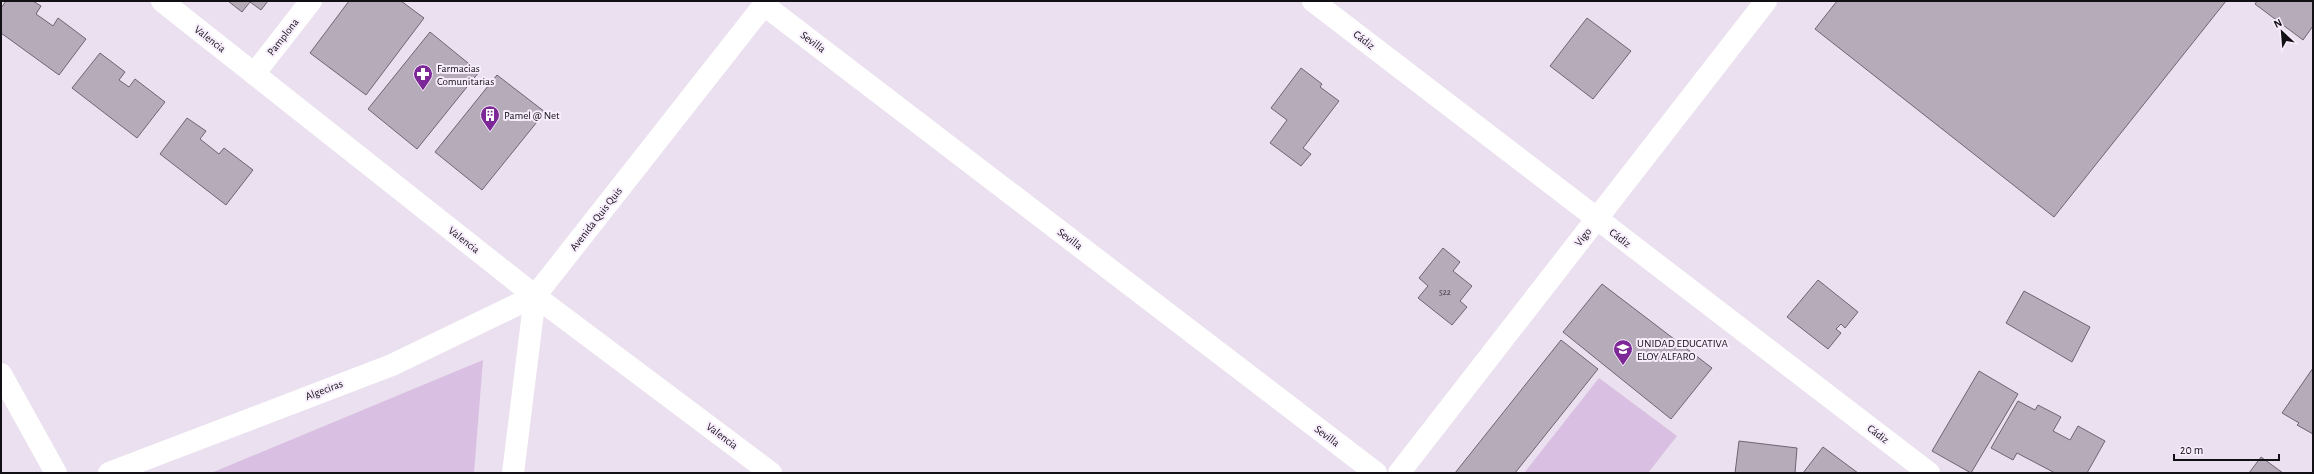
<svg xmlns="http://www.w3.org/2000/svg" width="2314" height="474" font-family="'Alegreya Sans',sans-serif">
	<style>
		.green { fill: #d9bfe2 }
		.building { fill: #b5abb9; stroke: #6f6572 }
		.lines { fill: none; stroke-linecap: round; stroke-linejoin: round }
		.minor { stroke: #fff; stroke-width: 22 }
		.tertiary { stroke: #fff; stroke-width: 22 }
		.primary { stroke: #fff; stroke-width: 22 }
		.labels { text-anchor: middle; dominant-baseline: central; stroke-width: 4; stroke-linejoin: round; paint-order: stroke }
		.number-label { font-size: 9px; fill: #3c373e }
		.street-label { font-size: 11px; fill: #131015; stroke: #f8edfc }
		.poi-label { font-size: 11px; fill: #131015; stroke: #f8edfc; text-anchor: start }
	</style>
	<rect width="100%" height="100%" fill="#ebe0ef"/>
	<g class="green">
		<polygon points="483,360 474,473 211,473"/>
		<polygon points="1599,378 1677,436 1648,473 1524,473"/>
	</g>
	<g class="building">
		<polygon points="6,1 33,1 41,6 36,14 53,26 58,18 86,39 59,75 1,33 1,8"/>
		<polygon points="228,1 268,1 261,10 250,2 242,12"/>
		<polygon points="349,1 401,1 424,18 366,95 310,53"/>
		<polygon points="1837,1 2226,1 2054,217 1815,29"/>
		<polygon points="2257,1 2313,1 2313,26 2303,40 2255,4"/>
		<polygon points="1587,18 1631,51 1593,99 1550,66"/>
		<polygon points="430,32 479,72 417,149 368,109"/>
		<polygon points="100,53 125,72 119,80 129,87 135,79 165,102 137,138 72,88"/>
		<polygon points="1301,68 1322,84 1320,87 1339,101 1303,148 1311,154 1301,166 1270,143 1287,120 1271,108"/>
		<polygon points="497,75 545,112 482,190 435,152"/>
		<polygon points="187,118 206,131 200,139 219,154 224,148 253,170 226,205 160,154"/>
		<polygon points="1443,248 1460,262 1453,271 1472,286 1460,301 1467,307 1452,325 1418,298 1428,286 1419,278"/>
		<polygon points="1818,280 1858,312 1845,328 1841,324 1836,329 1841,333 1828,349 1787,317"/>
		<polygon points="1602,284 1712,368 1671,419 1563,332"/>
		<polygon points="2024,291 2090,327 2072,362 2006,323"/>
		<polygon points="1561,340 1598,369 1515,473 1455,473"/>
		<polygon points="2313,368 2313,434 2297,425 2299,423 2282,413"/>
		<polygon points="1979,371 2018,394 1971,473 1932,451"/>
		<polygon points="2018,401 2035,410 2038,405 2061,417 2053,431 2070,440 2078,426 2105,441 2087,473 2055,473 2017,453 2013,460 1991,448"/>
		<polygon points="1739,441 1797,448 1795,473 1735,473"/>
		<polygon points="1823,447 1858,473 1803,473"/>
		<polygon points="2261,457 2283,473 2249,473"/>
	</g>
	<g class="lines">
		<g class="minor">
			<polyline points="1313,1 1929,473"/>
			<polyline points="764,5 1376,473"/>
			<polyline points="254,74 311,1"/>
			<polyline points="1,374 56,473"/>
			<polyline points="109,473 392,365 535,296 771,473"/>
			<polyline points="1399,473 1766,1"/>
		</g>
		<polyline class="tertiary" points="162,1 535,296"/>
		<polyline class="primary" points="513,473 535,296 767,1"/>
	</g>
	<defs>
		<symbol id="pharmacy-pin" viewBox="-11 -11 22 30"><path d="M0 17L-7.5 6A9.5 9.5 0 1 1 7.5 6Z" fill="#7d2897" stroke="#f8edfc"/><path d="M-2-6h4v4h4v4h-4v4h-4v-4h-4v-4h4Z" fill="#fff"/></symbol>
		<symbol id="building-pin" viewBox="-11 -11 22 30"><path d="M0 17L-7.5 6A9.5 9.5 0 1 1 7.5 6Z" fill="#7d2897" stroke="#f8edfc"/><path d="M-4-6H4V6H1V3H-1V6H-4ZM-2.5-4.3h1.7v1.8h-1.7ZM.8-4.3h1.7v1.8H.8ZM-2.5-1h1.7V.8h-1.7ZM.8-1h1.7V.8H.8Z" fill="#fff"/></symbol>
		<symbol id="school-pin" viewBox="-11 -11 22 30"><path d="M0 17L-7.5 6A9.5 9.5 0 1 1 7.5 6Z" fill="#7d2897" stroke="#f8edfc"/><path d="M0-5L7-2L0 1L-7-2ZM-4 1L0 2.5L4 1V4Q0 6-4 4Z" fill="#fff"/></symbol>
	</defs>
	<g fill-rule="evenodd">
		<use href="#pharmacy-pin" x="412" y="63" width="22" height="30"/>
		<use href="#building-pin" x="479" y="104" width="22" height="30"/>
		<use href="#school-pin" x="1612" y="338" width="22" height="30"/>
	</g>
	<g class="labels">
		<g class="number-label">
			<text x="1445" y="292">522</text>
		</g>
		<g class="street-label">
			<text transform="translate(283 37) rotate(-52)">Pamplona</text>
			<text transform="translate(210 39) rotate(38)">Valencia</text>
			<text transform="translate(1364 40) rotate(38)">Cádiz</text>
			<text transform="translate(813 42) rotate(37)">Sevilla</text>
			<text transform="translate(596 219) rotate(-52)">Avenida Quis Quis</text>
			<text transform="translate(1583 237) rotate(-52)">Vigo</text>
			<text transform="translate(1620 238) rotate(37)">Cádiz</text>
			<text transform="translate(1070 239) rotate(37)">Sevilla</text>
			<text transform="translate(464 240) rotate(38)">Valencia</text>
			<text transform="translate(324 390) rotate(-21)">Algeciras</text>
			<text transform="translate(1878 434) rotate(37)">Cádiz</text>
			<text transform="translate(722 436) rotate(37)">Valencia</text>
			<text transform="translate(1327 436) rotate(37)">Sevilla</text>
		</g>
		<g class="poi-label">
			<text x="437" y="68">Farmacias<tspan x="437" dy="13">Comunitarias</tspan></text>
			<text x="504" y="115">Pamel @ Net</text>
			<text x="1637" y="343">UNIDAD EDUCATIVA<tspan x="1637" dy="13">ELOY ALFARO</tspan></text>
		</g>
	</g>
	<rect width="2314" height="474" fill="none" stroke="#131015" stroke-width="4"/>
	<g transform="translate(2282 32) rotate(334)" stroke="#f8edfc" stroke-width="3" paint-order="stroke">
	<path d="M0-3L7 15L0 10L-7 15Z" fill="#131015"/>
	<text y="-6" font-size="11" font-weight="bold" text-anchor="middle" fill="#131015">N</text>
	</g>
	<path d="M2174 454v6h105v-6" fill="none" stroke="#131015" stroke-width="2"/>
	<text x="2180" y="454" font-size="12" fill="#131015" stroke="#f8edfc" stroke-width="3" paint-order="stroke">20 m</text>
</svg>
